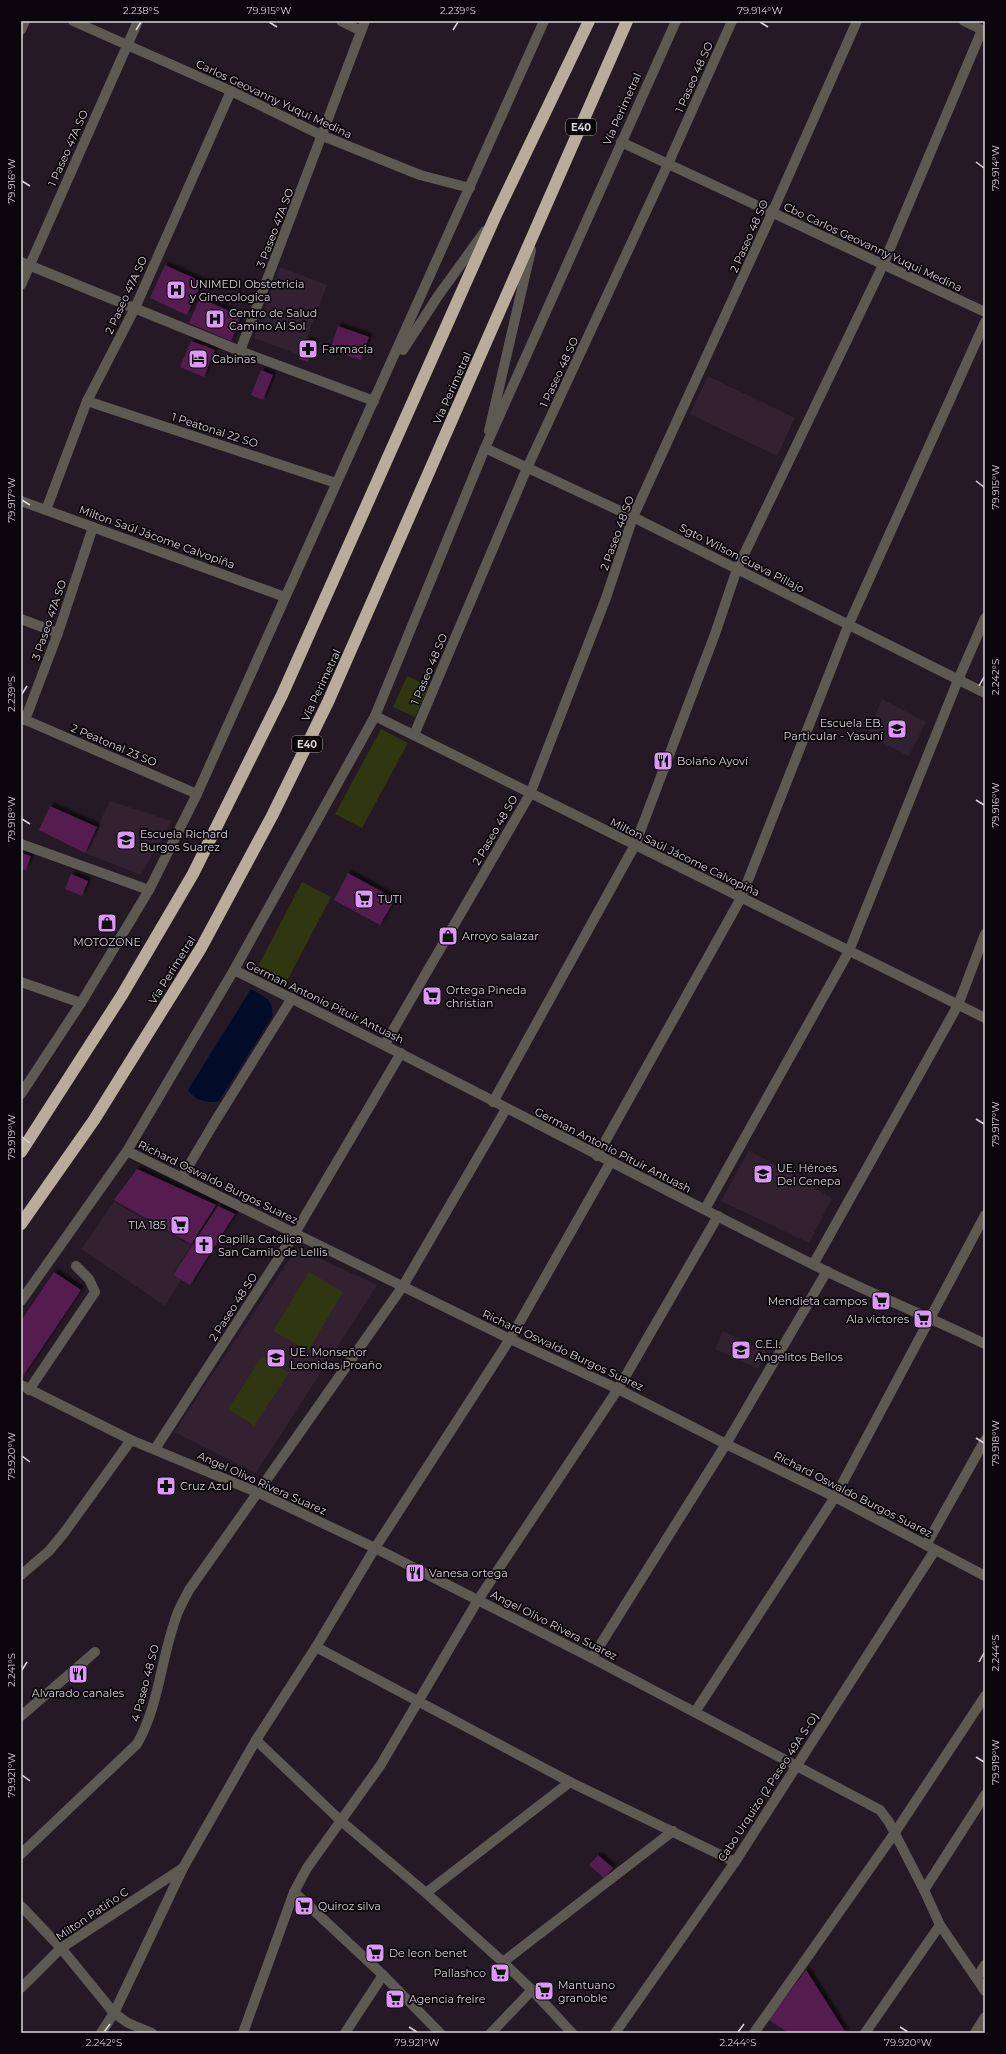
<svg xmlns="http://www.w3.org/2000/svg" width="1006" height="2054" font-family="Montserrat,sans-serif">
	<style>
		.built { fill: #312131 }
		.green { fill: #30360f }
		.water { fill: #000c28 }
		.building { fill: #551e50; filter: url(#shadow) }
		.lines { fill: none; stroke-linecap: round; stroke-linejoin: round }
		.minor { stroke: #5e5952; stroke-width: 10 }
		.highway { stroke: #b9ac9b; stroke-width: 12 }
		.ticks { fill: none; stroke: #dad2da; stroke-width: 1.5 }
		.labels { text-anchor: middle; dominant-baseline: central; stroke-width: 3.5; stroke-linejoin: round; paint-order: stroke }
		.shield { fill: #0b060b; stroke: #9c959c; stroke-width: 1 }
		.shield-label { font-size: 10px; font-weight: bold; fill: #dad2da }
		.street-label { font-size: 11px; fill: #dad2da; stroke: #0b060b }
		.poi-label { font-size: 11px; fill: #dad2da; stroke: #0b060b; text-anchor: start }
		.neatline { fill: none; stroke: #dad2da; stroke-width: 1.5 }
		.ticks-label { font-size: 10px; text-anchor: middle; fill: #dad2da }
	</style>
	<defs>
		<filter id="shadow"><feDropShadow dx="3.5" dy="-3.5" stdDeviation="1" flood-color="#0009"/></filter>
	</defs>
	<rect width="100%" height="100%" fill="#251925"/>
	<g class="built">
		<polygon points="280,267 327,285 300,355 254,338"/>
		<polygon points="708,376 795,418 777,456 690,414"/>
		<polygon points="882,699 926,722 909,756 867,735"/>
		<polygon points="110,801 172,821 141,875 85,853"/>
		<polygon points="749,1150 832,1198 809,1243 721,1201"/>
		<polygon points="114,1202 191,1246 172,1275 181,1280 165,1306 81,1249"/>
		<polygon points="297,1248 377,1285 256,1473 174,1432"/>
		<polygon points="723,1331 767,1352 758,1369 715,1349"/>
	</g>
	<g class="green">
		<polygon points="407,676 429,686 415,717 393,707"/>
		<polygon points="381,729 408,743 362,828 335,814"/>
		<polygon points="302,882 331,897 287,981 258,966"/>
		<polygon points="309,1272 343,1292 308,1351 273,1331"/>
		<polygon points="262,1356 289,1373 254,1426 228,1409"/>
	</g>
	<path class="water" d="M251 989C265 997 274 999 272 1017L219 1101C207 1104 195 1100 188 1090Z"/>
	<g class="building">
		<polygon points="165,265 202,282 187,315 150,298"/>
		<polygon points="200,298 241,316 231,341 189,323"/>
		<polygon points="338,326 369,337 361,360 330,350"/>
		<polygon points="306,340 315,343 308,362 299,359"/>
		<polygon points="191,341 215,350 204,377 180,367"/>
		<polygon points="261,370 273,375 263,400 251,395"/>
		<polygon points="50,806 97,827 85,853 39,830"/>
		<polygon points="21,853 31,856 26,870 21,868"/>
		<polygon points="348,873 395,899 380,925 334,900"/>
		<polygon points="71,874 88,881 82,896 65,889"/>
		<polygon points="137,1169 216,1205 191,1244 114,1200"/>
		<polygon points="218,1206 235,1214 190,1285 173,1275"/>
		<polygon points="54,1272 81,1290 23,1376 21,1374 21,1321"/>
		<polygon points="598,1855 613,1868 604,1878 589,1865"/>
		<polygon points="806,1970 846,2033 789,2033 769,2020"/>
	</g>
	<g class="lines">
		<g class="minor">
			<polyline points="73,21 231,91 323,136 420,175 470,188"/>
			<polyline points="341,21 361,31"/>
			<polyline points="964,21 985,31"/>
			<polyline points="21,30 25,21"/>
			<polyline points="621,142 985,312"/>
			<polyline points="21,262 240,351 374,401"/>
			<polyline points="21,285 138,21"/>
			<polyline points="403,350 438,296 485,231"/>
			<polyline points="240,351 365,21"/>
			<polyline points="87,401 336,483"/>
			<polyline points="489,431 531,250"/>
			<polyline points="485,448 633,517 985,693"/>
			<polyline points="21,501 285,597"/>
			<polyline points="46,510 87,401 135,308 231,91"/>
			<polyline points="21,619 58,633"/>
			<polyline points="375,716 985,1018"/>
			<polyline points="21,718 197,794"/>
			<polyline points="25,720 58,633 93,527"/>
			<polyline points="414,735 527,468 668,164 732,21"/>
			<polyline points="21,844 149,890"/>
			<path d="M234 970C434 1068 629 1173 828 1272 879 1297 933 1319 985 1344"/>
			<polyline points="21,982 81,1003"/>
			<polyline points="385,1044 530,794 606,598 633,517 772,213 857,21"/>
			<polyline points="21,1094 81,1003 149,890 197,794 544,21"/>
			<polyline points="493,1102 635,845 715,634 737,569 883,265 982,30"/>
			<polyline points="127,1151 510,1339 618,1389 726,1444 835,1497 985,1576"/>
			<polyline points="597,1156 741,898 848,626 985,322"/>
			<polyline points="182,1177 214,1123 292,998"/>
			<polyline points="705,1209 849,951 958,680 985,618"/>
			<polyline points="814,1263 958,1005 985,934"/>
			<polyline points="21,1301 127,1151 234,970 375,716 485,448 676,21"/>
			<polyline points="21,1385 131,1440 259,1493 375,1548 592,1658 880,1810 889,1822 924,1890 940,1925 985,1991"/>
			<polyline points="29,1390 95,1292 89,1279 76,1266"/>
			<polyline points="155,1449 295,1233 401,1053"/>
			<polyline points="926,1545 985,1440"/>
			<polyline points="21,1575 49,1551 64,1533 131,1440"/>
			<polyline points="316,1647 570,1782 735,1862"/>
			<polyline points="592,1658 726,1444 827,1271"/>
			<polyline points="695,1712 835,1497 985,1215"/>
			<polyline points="21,1716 95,1652"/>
			<polyline points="256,1740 341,1821 426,1893 503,1962 532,1990 572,2033"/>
			<path d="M21 1854 137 1744C160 1704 161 1655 178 1612 181 1605 185 1598 189 1590L403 1286 506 1109"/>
			<polyline points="924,1890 985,1795"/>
			<polyline points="294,1892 383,1975 440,2033"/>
			<polyline points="426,1893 570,1782"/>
			<polyline points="21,1906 61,1948 114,2013 128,2023 152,2033"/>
			<polyline points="503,1962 673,1831"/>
			<polyline points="977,1977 985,1965"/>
			<polyline points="21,1988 61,1948 183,1868"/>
			<polyline points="101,2033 114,2013 183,1868 256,1740 316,1647 375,1548 510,1339 610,1163"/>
			<polyline points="243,2033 294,1892 307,1868 380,1766 478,1600 618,1389 718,1216"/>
			<polyline points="345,2033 383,1975"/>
			<polyline points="491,2033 532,1990"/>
			<polyline points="615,2033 735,1862 935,1550"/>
			<polyline points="754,2033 894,1834 985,1696"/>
			<polyline points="865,2033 940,1925"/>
			<polyline points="975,2033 985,2017"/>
		</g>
		<g class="highway">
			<polyline points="21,1152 122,995 193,874 282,695 495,217 589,21"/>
			<polyline points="21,1224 94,1120 201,948 272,816 328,702 627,21"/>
		</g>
	</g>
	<path class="ticks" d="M269 22 277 27M760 22 768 27M136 30 141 22M453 30 458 22M976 162 984 168M22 181 30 186M976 481 984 487M22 500 30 505M979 686 984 677M22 694 27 686M976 800 984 805M22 819 30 824M976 1119 984 1124M22 1137 30 1143M976 1438 984 1443M22 1456 30 1462M979 1662 984 1653M22 1670 27 1662M976 1757 984 1762M22 1775 30 1781M409 2027 417 2032M900 2027 908 2032M104 2032 110 2024M738 2032 744 2024"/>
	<defs>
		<symbol id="hospital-square" viewBox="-11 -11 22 22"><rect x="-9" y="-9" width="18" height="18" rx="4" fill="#db99f5" stroke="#0b060b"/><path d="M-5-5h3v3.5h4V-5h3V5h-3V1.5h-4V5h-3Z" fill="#111"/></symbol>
		<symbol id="pharmacy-square" viewBox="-11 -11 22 22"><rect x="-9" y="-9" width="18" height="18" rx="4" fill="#db99f5" stroke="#0b060b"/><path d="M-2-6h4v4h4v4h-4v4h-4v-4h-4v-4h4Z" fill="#111"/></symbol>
		<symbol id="hotel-square" viewBox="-11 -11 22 22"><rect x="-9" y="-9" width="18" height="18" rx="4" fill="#db99f5" stroke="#0b060b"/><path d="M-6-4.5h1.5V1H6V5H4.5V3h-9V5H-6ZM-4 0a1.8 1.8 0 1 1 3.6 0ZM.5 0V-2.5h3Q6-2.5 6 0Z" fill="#111"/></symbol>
		<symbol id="school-square" viewBox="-11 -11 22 22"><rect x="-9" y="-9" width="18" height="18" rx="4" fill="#db99f5" stroke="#0b060b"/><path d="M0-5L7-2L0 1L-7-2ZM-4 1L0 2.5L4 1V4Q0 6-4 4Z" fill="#111"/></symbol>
		<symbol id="restaurant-square" viewBox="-11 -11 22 22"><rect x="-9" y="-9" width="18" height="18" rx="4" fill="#db99f5" stroke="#0b060b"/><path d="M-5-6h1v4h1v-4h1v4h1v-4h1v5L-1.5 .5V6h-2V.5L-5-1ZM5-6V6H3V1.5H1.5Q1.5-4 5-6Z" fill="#111"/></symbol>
		<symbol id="supermarket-square" viewBox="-11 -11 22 22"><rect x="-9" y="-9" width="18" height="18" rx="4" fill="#db99f5" stroke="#0b060b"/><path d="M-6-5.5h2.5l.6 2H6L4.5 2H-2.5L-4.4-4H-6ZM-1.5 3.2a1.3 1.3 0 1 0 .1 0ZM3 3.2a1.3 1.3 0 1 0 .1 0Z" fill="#111"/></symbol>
		<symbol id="shop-square" viewBox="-11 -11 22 22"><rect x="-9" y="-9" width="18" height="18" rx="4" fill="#db99f5" stroke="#0b060b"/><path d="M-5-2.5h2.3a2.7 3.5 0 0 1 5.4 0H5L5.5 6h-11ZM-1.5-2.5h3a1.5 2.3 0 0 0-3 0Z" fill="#111"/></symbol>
		<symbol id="church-square" viewBox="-11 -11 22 22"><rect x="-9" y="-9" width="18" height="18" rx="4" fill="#db99f5" stroke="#0b060b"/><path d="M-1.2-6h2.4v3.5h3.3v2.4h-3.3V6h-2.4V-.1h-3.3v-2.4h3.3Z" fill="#111"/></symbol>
	</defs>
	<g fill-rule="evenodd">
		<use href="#hospital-square" x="165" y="279" width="22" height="22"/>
		<use href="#hospital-square" x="204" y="308" width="22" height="22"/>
		<use href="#pharmacy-square" x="297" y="338" width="22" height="22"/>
		<use href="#hotel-square" x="187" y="348" width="22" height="22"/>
		<use href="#school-square" x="886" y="718" width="22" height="22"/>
		<use href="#restaurant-square" x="652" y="750" width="22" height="22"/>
		<use href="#school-square" x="115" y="829" width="22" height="22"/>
		<use href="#supermarket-square" x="353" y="888" width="22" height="22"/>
		<use href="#shop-square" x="96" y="912" width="22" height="22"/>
		<use href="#shop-square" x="437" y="925" width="22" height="22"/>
		<use href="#supermarket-square" x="421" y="985" width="22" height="22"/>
		<use href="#school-square" x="752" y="1163" width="22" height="22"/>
		<use href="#supermarket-square" x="169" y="1214" width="22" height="22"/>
		<use href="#church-square" x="193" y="1234" width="22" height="22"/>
		<use href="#supermarket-square" x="870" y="1290" width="22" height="22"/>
		<use href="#supermarket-square" x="912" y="1308" width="22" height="22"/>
		<use href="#school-square" x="730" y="1339" width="22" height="22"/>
		<use href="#school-square" x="265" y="1347" width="22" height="22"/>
		<use href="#pharmacy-square" x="155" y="1475" width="22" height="22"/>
		<use href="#restaurant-square" x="404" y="1562" width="22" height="22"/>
		<use href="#restaurant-square" x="67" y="1663" width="22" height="22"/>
		<use href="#supermarket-square" x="293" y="1895" width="22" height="22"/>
		<use href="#supermarket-square" x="364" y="1942" width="22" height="22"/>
		<use href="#supermarket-square" x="489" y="1962" width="22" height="22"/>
		<use href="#supermarket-square" x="533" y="1980" width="22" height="22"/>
		<use href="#supermarket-square" x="384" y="1988" width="22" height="22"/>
	</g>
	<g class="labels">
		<g class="shield">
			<rect x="566" y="119" width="30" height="16" rx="3"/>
			<rect x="292" y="736" width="30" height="16" rx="3"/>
		</g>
		<g class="shield-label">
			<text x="581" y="127">E40</text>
			<text x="307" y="744">E40</text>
		</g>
		<g class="street-label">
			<text transform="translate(694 77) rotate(-66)">1 Paseo 48 SO</text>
			<text transform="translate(274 99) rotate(25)">Carlos Geovanny Yuqui Medina</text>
			<text transform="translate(622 109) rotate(-66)">Vía Perimetral</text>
			<text transform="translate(68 148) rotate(-66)">1 Paseo 47A SO</text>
			<text transform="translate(275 228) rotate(-69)">3 Paseo 47A SO</text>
			<text transform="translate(749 236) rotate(-66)">2 Paseo 48 SO</text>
			<text transform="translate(873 247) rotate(25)">Cbo Carlos Geovanny Yuqui Medina</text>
			<text transform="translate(126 295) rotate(-65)">2 Paseo 47A SO</text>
			<text transform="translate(559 372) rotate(-65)">1 Paseo 48 SO</text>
			<text transform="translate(452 388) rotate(-66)">Vía Perimetral</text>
			<text transform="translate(215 430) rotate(18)">1 Peatonal 22 SO</text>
			<text transform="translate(617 533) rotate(-70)">2 Paseo 48 SO</text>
			<text transform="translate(157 537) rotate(20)">Milton Saúl Jácome Calvopiña</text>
			<text transform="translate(742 558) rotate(27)">Sgto Wilson Cueva Pillajo</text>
			<text transform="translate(49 620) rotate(-71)">3 Paseo 47A SO</text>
			<text transform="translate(429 669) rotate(-67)">1 Paseo 48 SO</text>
			<text transform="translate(321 685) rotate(-65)">Vía Perimetral</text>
			<text transform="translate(114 745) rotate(23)">2 Peatonal 23 SO</text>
			<text transform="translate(495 830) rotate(-60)">2 Paseo 48 SO</text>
			<text transform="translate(685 857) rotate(26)">Milton Saúl Jácome Calvopiña</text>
			<text transform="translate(172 970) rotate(-58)">Vía Perimetral</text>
			<text transform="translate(325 1002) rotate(26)">German Antonio Pituir Antuash</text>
			<text transform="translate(613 1150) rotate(27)">German Antonio Pituir Antuash</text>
			<text transform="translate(218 1182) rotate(26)">Richard Oswaldo Burgos Suarez</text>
			<text transform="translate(233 1307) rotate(-57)">2 Paseo 48 SO</text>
			<text transform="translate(563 1350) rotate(25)">Richard Oswaldo Burgos Suarez</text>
			<text transform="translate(262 1483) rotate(24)">Angel Olivo Rivera Suarez</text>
			<text transform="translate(853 1494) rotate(27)">Richard Oswaldo Burgos Suarez</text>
			<text transform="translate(554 1625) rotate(27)">Angel Olivo Rivera Suarez</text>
			<text transform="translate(145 1683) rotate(-75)">4 Paseo 48 SO</text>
			<text transform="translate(768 1787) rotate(-57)">Cabo Urquizo (2 Paseo 49A S-O)</text>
			<text transform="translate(92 1914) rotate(-34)">Milton Patiño C</text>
		</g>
		<g class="poi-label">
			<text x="190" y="284">UNIMEDI Obstetricia<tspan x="190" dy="13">y Ginecologica</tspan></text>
			<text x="229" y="313">Centro de Salud<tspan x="229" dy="13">Camino Al Sol</tspan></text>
			<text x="322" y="349">Farmacia</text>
			<text x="212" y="359">Cabinas</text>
			<text x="883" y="723" text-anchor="end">Escuela EB.<tspan x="883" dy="13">Particular - Yasuní</tspan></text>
			<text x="677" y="761">Bolaño Ayoví</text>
			<text x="140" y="834">Escuela Richard<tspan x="140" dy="13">Burgos Suarez</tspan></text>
			<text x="378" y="899">TUTI</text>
			<text x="462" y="936">Arroyo salazar</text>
			<text x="107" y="942" text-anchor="middle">MOTOZONE</text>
			<text x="446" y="990">Ortega Pineda<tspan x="446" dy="13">christian</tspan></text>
			<text x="777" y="1168">UE. Héroes<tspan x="777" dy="13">Del Cenepa</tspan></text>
			<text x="166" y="1225" text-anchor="end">TIA 185</text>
			<text x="218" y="1239">Capilla Católica<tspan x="218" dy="13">San Camilo de Lellis</tspan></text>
			<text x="867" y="1301" text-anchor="end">Mendieta campos</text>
			<text x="909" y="1319" text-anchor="end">Ala victores</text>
			<text x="755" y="1344">C.E.I.<tspan x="755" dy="13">Angelitos Bellos</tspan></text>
			<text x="290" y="1352">UE. Monseñor<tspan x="290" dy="13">Leonidas Proaño</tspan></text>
			<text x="180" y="1486">Cruz Azul</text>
			<text x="429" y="1573">Vanesa ortega</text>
			<text x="78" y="1693" text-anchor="middle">Alvarado canales</text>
			<text x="318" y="1906">Quiroz silva</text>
			<text x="389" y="1953">De leon benet</text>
			<text x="486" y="1973" text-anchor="end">Pallashco</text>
			<text x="558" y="1985">Mantuano<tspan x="558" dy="13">granoble</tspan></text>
			<text x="409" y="1999">Agencia freire</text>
		</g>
	</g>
	<rect width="1006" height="2054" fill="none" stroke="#0b060b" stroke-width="44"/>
	<rect x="22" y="22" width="962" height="2010" class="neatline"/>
	<g class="ticks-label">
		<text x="141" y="14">2.238°S</text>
		<text x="269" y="14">79.915°W</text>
		<text x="458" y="14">2.239°S</text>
		<text x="760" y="14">79.914°W</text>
		<text transform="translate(995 168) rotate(-90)" y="4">79.914°W</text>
		<text transform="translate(11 181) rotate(-90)" y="4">79.916°W</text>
		<text transform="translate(995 487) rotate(-90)" y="4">79.915°W</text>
		<text transform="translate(11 500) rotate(-90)" y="4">79.917°W</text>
		<text transform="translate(995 677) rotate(-90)" y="4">2.242°S</text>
		<text transform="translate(11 694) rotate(-90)" y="4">2.239°S</text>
		<text transform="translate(995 805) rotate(-90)" y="4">79.916°W</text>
		<text transform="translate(11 819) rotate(-90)" y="4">79.918°W</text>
		<text transform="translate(995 1124) rotate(-90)" y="4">79.917°W</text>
		<text transform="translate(11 1137) rotate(-90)" y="4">79.919°W</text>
		<text transform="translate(995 1443) rotate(-90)" y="4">79.918°W</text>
		<text transform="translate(11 1456) rotate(-90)" y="4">79.920°W</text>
		<text transform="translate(995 1653) rotate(-90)" y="4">2.244°S</text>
		<text transform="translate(11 1670) rotate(-90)" y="4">2.241°S</text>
		<text transform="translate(995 1762) rotate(-90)" y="4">79.919°W</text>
		<text transform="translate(11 1775) rotate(-90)" y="4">79.921°W</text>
		<text x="104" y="2046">2.242°S</text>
		<text x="417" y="2046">79.921°W</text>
		<text x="738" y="2046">2.244°S</text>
		<text x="908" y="2046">79.920°W</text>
	</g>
</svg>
